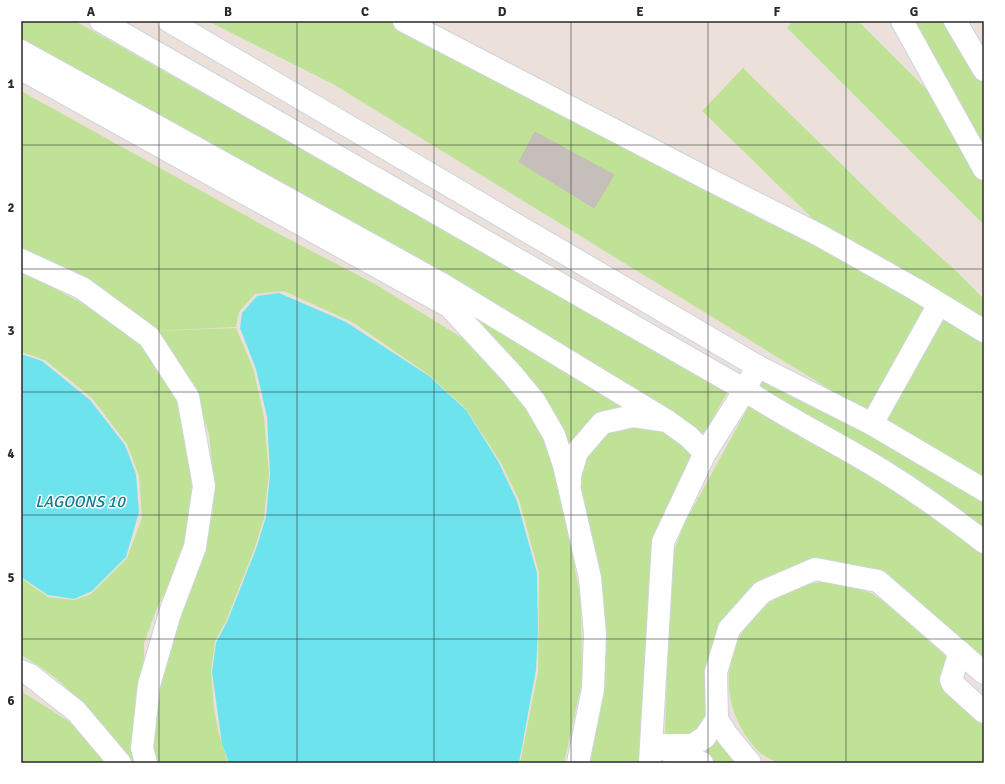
<svg xmlns="http://www.w3.org/2000/svg" width="1005" height="784" font-family="Signika,sans-serif">
	<style>
		.green { fill: #bfe297; fill-rule: evenodd }
		.water { fill: #6de4ed }
		.building { fill: #c6beba; stroke: #c6bcb4 }
		.lines { fill: none; stroke-linecap: round; stroke-linejoin: round }
		.minor-casing { stroke: #cdd4de; stroke-width: 24 }
		.minor { stroke: #fff; stroke-width: 22 }
		.grid { fill: none; stroke: #292929; stroke-width: 1; stroke-opacity: 0.55 }
		.labels { text-anchor: middle; dominant-baseline: central; stroke-width: 3; stroke-linejoin: round; paint-order: stroke }
		.water-label { font-size: 16px; font-style: italic; fill: #0e7d90; stroke: #fff }
		.neatline { fill: none; stroke: #292929; stroke-width: 1.5 }
		.grid-label { font-size: 13px; text-anchor: middle; font-weight: bold; fill: #292929 }
	</style>
	<rect width="100%" height="100%" fill="#ebe1da"/>
	<g class="green">
		<polygon points="21,21 75,21 723,387 727,393 704,434 365,232 21,42"/>
		<path d="M208 21H427L935 305 870 414 333 84ZM535 132 614 175 593 208 520 163Z"/>
		<polygon points="793,21 858,21 934,97 984,180 984,225 787,28"/>
		<polygon points="909,21 950,21 984,80 984,150"/>
		<polygon points="743,68 883,205 957,272 984,299 984,324 813,219 702,111"/>
		<polygon points="21,91 277,233 375,284 464,339 502,374 531,413 555,457 581,602 582,682 564,763 520,763 538,672 539,573 519,500 501,463 466,409 429,375 354,323 284,291 255,294 239,312 236,327 154,331 21,252"/>
		<path d="M21 271 122 324 141 340 176 392 185 419 195 500 189 536 176 571 157 608 144 643V664L139 697 143 763H129C97 721 70 681 21 655V578L48 597 74 600 91 594 127 558 142 518 139 476 127 444 92 398 45 360 21 352Z"/>
		<polygon points="463,309 629,401 624,415 572,459"/>
		<polygon points="940,309 984,335 984,486 877,423"/>
		<polygon points="236,328 253,368 264,417 269,474 264,518 254,550 226,621 215,641 211,671 214,709 218,730 228,763 155,763 153,756 152,687 206,543 213,512 213,472 209,434 197,398 178,361 155,331"/>
		<polygon points="761,380 842,418 984,496 984,540 756,394"/>
		<polygon points="751,402 814,437 984,547 984,662 875,572 865,567 833,562 757,587 707,700 705,721 694,739 665,735 670,575 674,551 684,524"/>
		<path d="M653 425 694 450C681 481 664 511 652 543L641 763H584L595 713 575 480 581 460 607 429Z"/>
		<path d="M821 582 843 584 871 593 886 603 948 658 984 718V763H778C771 759 763 756 757 750 712 701 722 632 778 597 783 594 789 590 794 587 802 584 812 584 821 582Z"/>
		<polygon points="21,691 76,726 112,763 21,763"/>
		<polygon points="717,719 748,763 706,763 692,746"/>
	</g>
	<g class="water">
		<polygon points="279,293 346,322 429,376 466,410 498,461 517,501 537,573 538,630 536,670 519,763 229,763 222,744 212,672 216,643 227,622 256,549 266,517 270,474 267,417 256,369 240,328 242,313 257,296"/>
		<polygon points="21,354 42,361 90,400 125,445 136,474 139,512 126,557 92,591 74,599 48,595 21,577"/>
	</g>
	<polygon class="building" points="535,132 614,175 594,208 519,162"/>
	<g class="lines">
		<defs>
			<g id="minor">
				<polyline points="101,21 745,390 757,366 169,21"/>
				<polyline points="404,21 710,180 819,235 915,289 984,331"/>
				<polyline points="902,21 984,169"/>
				<polyline points="955,21 984,70"/>
				<polyline points="21,51 440,283 667,421"/>
				<polyline points="21,69 450,307 512,374 535,402 554,435 564,465 590,578 595,634 593,689 578,763"/>
				<polyline points="21,260 82,288 149,337 188,397 204,486 195,547 170,613 149,685 142,748 146,763"/>
				<polyline points="757,366 872,424 984,490"/>
				<polyline points="872,424 939,304"/>
				<polyline points="570,483 570,475 577,452 602,423 633,416 667,421 688,436 705,453"/>
				<polyline points="960,652 951,680 953,684 984,712"/>
				<polyline points="21,671 30,675 76,711 120,763"/>
				<polyline points="652,745 693,745 705,737 717,719"/>
				<polyline points="666,750 702,763"/>
				<path d="M650 763 663 542 705 453 745 390C781 414 820 434 858 456 902 481 944 511 984 542"/>
				<polyline points="750,763 727,735 717,719 716,672 729,629 762,592 815,569 878,581 984,673"/>
			</g>
		</defs>
		<use href="#minor" class="minor-casing"/>
		<use href="#minor" class="minor"/>
	</g>
	<path class="grid" d="M159 21V763M297 21V763M434 21V763M571 21V763M708 21V763M846 21V763M21 145H984M21 269H984M21 392H984M21 515H984M21 639H984"/>
	<g class="labels">
		<g class="water-label">
			<text x="80" y="502">LAGOONS 10</text>
		</g>
	</g>
	<rect width="1005" height="784" fill="none" stroke="#ffffff" stroke-width="44"/>
	<rect x="22" y="22" width="961" height="740" class="neatline"/>
	<g class="grid-label">
		<text x="91" y="16">A</text>
		<text x="228" y="16">B</text>
		<text x="365" y="16">C</text>
		<text x="502" y="16">D</text>
		<text x="640" y="16">E</text>
		<text x="777" y="16">F</text>
		<text x="914" y="16">G</text>
		<text x="11" y="88">1</text>
		<text x="11" y="212">2</text>
		<text x="11" y="335">3</text>
		<text x="11" y="458">4</text>
		<text x="11" y="582">5</text>
		<text x="11" y="705">6</text>
	</g>
</svg>
